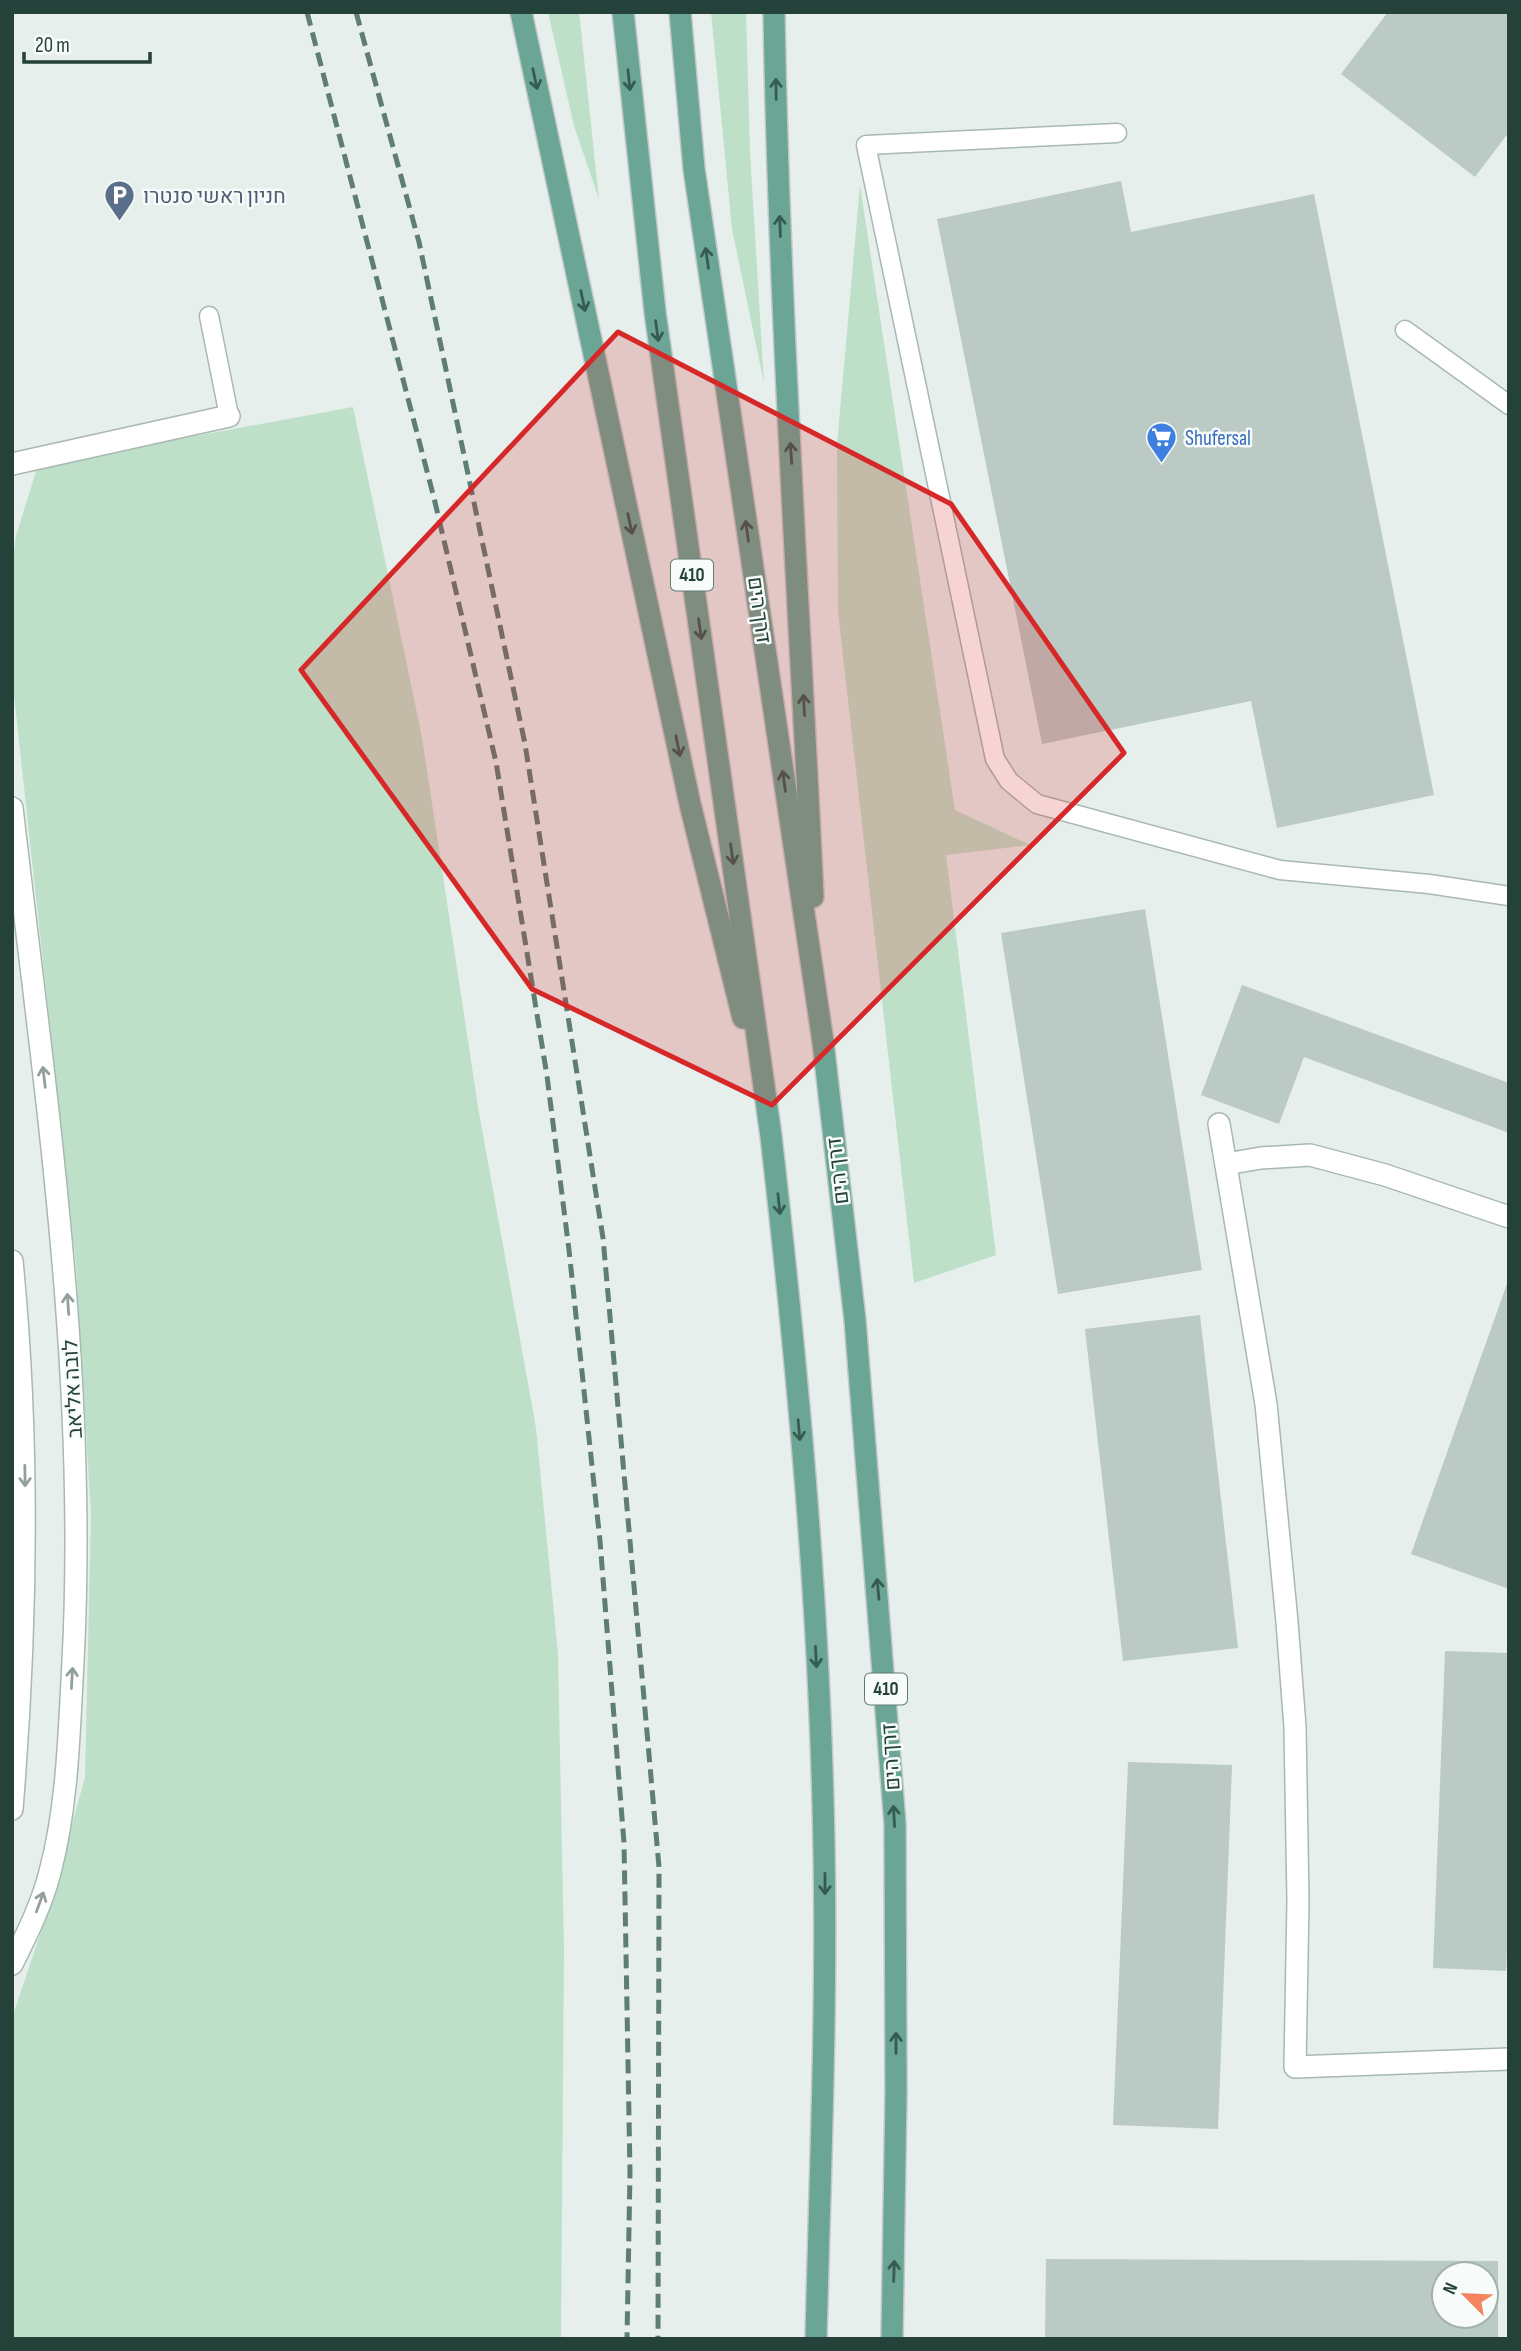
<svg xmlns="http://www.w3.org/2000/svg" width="1521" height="2351" font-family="'Sofia Sans Condensed',Heebo,sans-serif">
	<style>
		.green { fill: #bfe0c8 }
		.building { fill: #bbcac4; fill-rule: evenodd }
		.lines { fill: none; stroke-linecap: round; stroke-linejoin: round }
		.lane-casing { stroke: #a8b8b2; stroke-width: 21 }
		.street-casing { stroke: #a8b8b2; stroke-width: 24 }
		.primary-casing { stroke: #c2cac8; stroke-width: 24 }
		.lane { stroke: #fff; stroke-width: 18 }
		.street { stroke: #fff; stroke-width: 21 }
		.primary { stroke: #6aa596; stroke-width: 21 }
		.rail { stroke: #5f7d75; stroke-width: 5; stroke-dasharray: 14 7; stroke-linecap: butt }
		.oneway { stroke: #365b51 }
		.oneway2 { stroke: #92a09c }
		.marked { fill: #d62828; fill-opacity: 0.2; stroke: #d62828; stroke-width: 5; stroke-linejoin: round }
		.labels { text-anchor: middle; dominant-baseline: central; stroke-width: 5; stroke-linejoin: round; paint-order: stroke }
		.shield { fill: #f7fbf9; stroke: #637a73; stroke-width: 2 }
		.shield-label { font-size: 19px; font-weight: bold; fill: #24423a }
		.service-label { font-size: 21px; fill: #4e5e75; stroke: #f7fbf9; text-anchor: start }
		.shop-label { font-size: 21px; fill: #366cbe; stroke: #f7fbf9; text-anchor: start }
		.street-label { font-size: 21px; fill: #24423a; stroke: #f7fbf9 }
	</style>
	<rect width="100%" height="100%" fill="#e6efeb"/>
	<g class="green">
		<polygon points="548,12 579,12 599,199 574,126"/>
		<polygon points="711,12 746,12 750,152 764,383 732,229"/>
		<polygon points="860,185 955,810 1030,845 946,855 996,1255 914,1283 838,612 837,445"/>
		<polygon points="353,407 422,737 478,1107 536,1428 558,1655 564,1950 561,2339 12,2339 12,2018 47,1914 85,1777 91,1515 76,1265 12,677 12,567 16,536 38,465"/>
	</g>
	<g class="building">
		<polygon points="1388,12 1509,12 1509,132 1475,177 1341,74"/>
		<polygon points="1121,181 1131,232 1314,194 1434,795 1277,828 1251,701 1042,744 937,219"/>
		<polygon points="1145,909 1202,1270 1058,1294 1001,933"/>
		<polygon points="1242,985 1509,1083 1509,1133 1304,1057 1279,1124 1201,1095"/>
		<polygon points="1509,1278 1509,1589 1411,1554"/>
		<polygon points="1200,1315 1238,1648 1123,1661 1085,1329"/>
		<polygon points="1445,1651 1509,1653 1509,1907 1506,1971 1433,1968"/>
		<polygon points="1128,1762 1232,1765 1218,2129 1113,2125"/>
		<path d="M1046 2259 1498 2261V2339H1045ZM1444 2274H1486V2316H1444Z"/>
	</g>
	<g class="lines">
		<defs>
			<g id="lane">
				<polyline points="1117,133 866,145 995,759 1009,781 1037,804 1280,870 1429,884 1509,896"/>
				<polyline points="209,316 229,416"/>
				<polyline points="1405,330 1509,405"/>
			</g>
			<g id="street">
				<polyline points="12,464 229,416"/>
				<path d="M12 808C45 1092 88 1375 73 1662 69 1732 68 1804 50 1872 42 1904 27 1934 12 1964"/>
				<polyline points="1219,1124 1266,1404 1287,1622 1295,1727 1298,1901 1295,2067 1509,2059"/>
				<polyline points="1226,1164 1261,1158 1310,1155 1385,1175 1509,1217"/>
				<path d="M12 1261C30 1444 27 1626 12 1809"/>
			</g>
			<g id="primary">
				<polyline points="521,12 690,804 743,1018"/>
				<path d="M623 12 655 312 771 1136C798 1372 820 1610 824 1848 827 2012 820 2175 816 2339"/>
				<polyline points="680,12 694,169 823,1042 855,1320 895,1824 896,2092 892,2339"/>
				<path d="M774 12C779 307 799 602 813 897"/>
			</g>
		</defs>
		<use href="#lane" class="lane-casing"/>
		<use href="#street" class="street-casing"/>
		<use href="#primary" class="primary-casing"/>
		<use href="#lane" class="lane"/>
		<use href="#street" class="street"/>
		<use href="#primary" class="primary"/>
		<g class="rail">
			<polyline points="307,12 434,498 496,762 547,1076 569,1250 600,1541 624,1843 630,2172 627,2339"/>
			<polyline points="356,12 419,242 525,744 603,1238 659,1867 658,2339"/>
		</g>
	</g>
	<defs><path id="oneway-shaft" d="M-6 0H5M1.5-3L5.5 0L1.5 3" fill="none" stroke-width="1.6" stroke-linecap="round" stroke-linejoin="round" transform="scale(1.75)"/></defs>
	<g class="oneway">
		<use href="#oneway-shaft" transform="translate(535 79) rotate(78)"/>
		<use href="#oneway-shaft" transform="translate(629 80) rotate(84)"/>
		<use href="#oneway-shaft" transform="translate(776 89) rotate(-91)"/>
		<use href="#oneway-shaft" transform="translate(780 226) rotate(-92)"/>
		<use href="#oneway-shaft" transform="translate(707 258) rotate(-98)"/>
		<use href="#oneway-shaft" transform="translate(583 301) rotate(78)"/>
		<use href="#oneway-shaft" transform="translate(657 331) rotate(82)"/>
		<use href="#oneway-shaft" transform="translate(791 453) rotate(-94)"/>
		<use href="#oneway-shaft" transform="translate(630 524) rotate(78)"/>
		<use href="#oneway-shaft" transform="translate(747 531) rotate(-98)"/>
		<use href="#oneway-shaft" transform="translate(700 629) rotate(82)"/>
		<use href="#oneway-shaft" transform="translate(804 705) rotate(-93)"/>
		<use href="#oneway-shaft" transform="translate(678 746) rotate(78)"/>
		<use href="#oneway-shaft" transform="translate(784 781) rotate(-98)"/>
		<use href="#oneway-shaft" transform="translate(732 854) rotate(82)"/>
		<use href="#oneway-shaft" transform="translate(779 1204) rotate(84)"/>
		<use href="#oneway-shaft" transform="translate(799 1430) rotate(85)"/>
		<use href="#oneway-shaft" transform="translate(878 1589) rotate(-95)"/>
		<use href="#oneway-shaft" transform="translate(816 1657) rotate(87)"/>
		<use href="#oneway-shaft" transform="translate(894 1816) rotate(-93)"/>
		<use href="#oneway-shaft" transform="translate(825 1884) rotate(90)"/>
		<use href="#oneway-shaft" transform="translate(896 2043) rotate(-90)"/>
		<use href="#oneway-shaft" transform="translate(894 2271) rotate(-88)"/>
	</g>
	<g class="oneway2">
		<use href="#oneway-shaft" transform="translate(44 1077) rotate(-97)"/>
		<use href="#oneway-shaft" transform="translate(68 1304) rotate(-94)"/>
		<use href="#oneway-shaft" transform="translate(25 1476) rotate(89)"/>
		<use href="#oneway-shaft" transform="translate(72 1678) rotate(-87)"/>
		<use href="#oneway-shaft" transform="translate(40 1902) rotate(-70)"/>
	</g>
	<path class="marked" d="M618 332 951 504 1124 753 772 1105 532 989 301 670Z"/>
	<defs>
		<symbol id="parking-pin" viewBox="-11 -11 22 30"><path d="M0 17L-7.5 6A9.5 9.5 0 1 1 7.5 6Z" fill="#5c6f8a" stroke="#f7fbf9"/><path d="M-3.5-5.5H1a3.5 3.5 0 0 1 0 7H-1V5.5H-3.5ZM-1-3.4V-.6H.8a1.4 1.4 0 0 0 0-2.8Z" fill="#fff"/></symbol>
		<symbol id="supermarket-pin" viewBox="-11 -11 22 30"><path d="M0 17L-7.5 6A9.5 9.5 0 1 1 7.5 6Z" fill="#3f7fe0" stroke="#f7fbf9"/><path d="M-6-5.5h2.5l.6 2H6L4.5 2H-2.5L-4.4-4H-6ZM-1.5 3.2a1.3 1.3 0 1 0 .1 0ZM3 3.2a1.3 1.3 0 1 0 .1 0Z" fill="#fff"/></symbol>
	</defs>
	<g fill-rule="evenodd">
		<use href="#parking-pin" x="102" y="178" width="35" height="47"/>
		<use href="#supermarket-pin" x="1144" y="420" width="35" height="47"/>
	</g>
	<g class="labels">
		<g class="shield">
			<rect x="671" y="559.5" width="42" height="31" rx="5"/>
			<rect x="865" y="1673.5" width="42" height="31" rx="5"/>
		</g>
		<g class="shield-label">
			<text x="692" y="575">410</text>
			<text x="886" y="1689">410</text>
		</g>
		<g class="service-label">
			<text x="143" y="196">חניון ראשי סנטרו</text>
		</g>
		<g class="shop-label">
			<text x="1185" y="438">Shufersal</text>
		</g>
		<g class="street-label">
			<text transform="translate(759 610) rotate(82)">דרך הים</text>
			<text transform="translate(838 1171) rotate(-97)">דרך הים</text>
			<text transform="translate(73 1389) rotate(-93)">לובה אליאב</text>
			<text transform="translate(891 1757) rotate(-94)">דרך הים</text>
		</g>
	</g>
	<rect width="1521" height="2351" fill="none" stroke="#24423a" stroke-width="28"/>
	<g transform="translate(1465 2295) rotate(294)"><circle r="33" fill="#f7fbf9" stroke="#a3b1ad" stroke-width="2"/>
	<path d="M0-5L12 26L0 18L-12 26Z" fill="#f4845f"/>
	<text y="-10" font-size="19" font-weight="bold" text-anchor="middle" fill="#24423a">N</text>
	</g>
	<path d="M24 52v10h126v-10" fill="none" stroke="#24423a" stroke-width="3.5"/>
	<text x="35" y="52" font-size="21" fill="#24423a" stroke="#f7fbf9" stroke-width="5" paint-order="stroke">20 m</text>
</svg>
